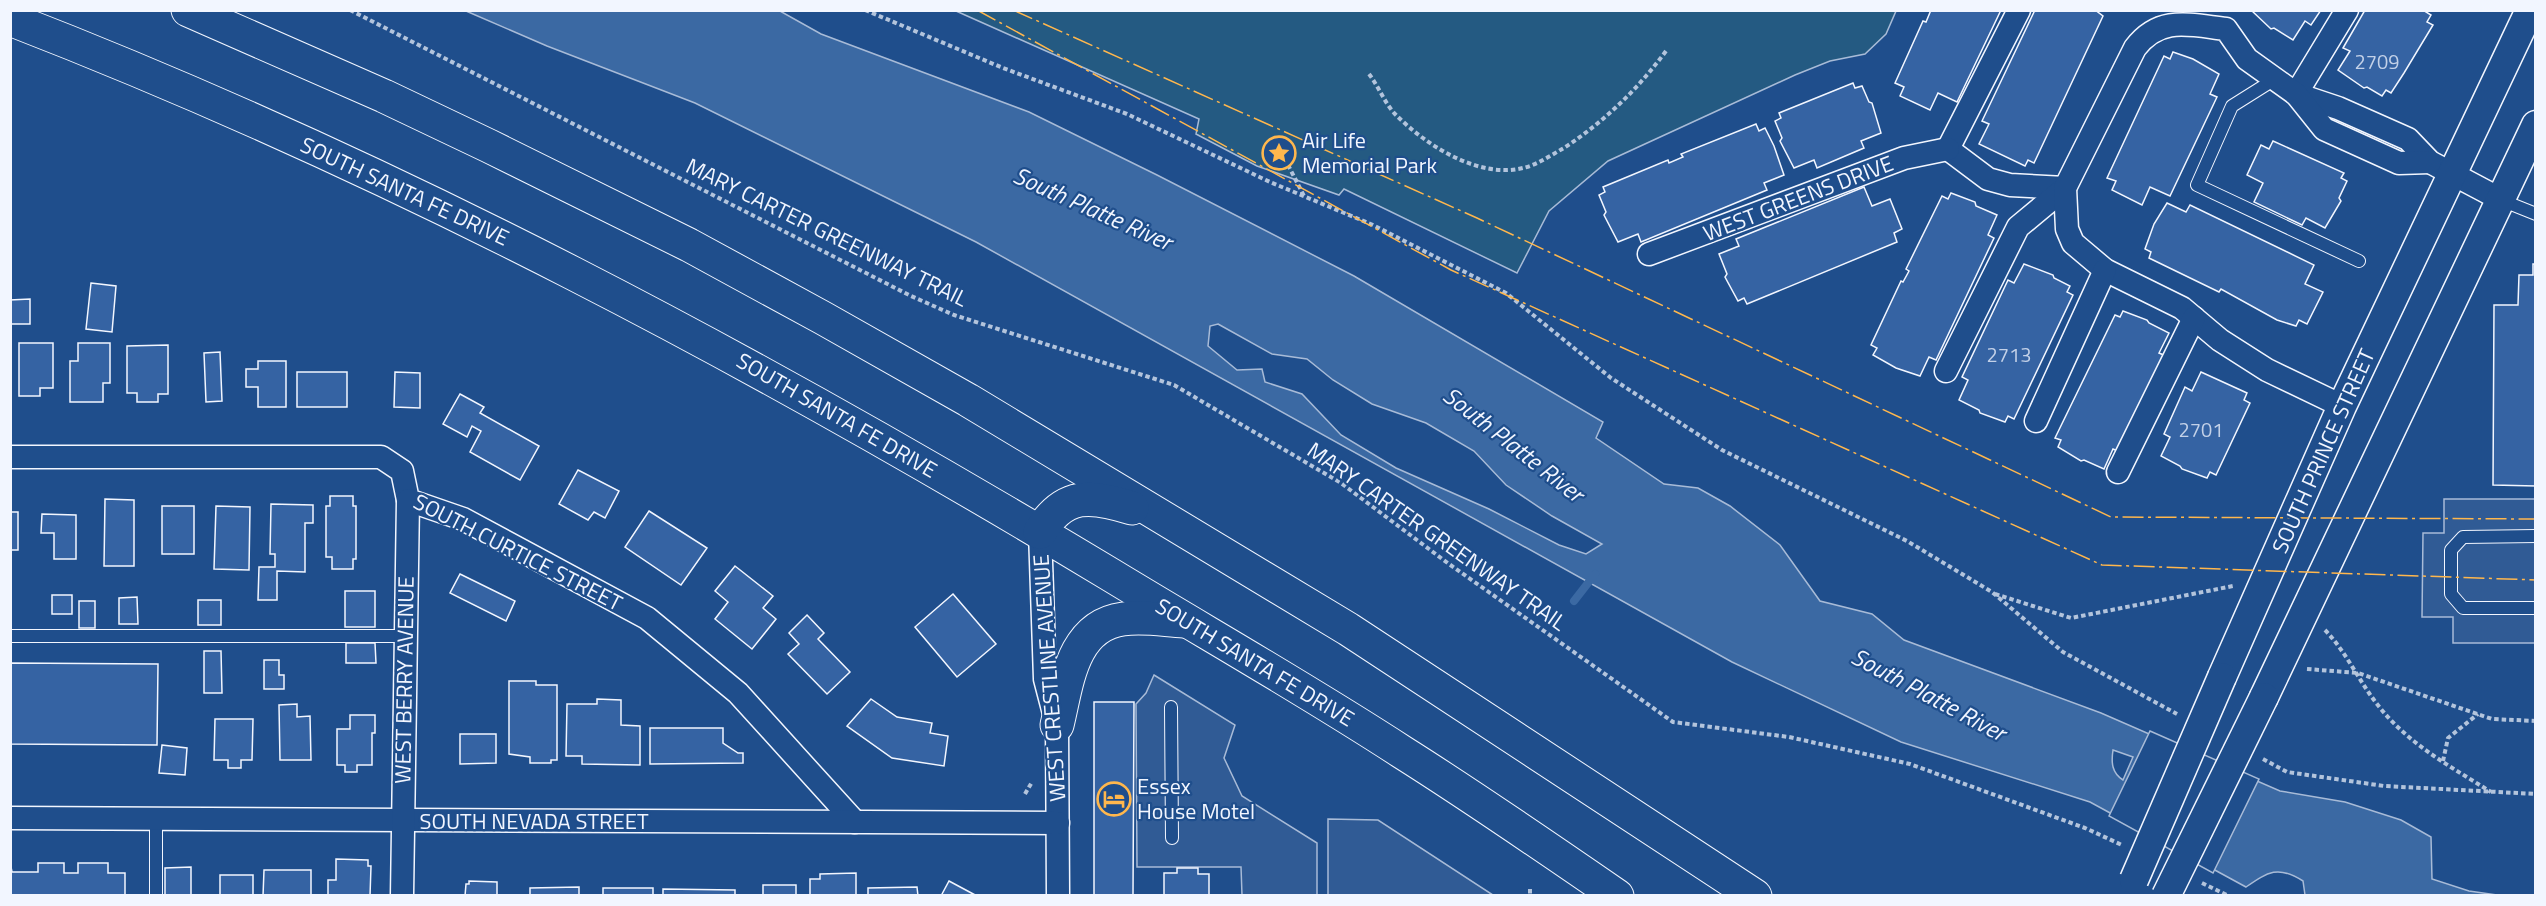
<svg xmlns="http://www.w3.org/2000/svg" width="2546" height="906" font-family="'Titillium Web',sans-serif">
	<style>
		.green { fill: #245a82; stroke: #a8bbd7; stroke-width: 1.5 }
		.parking { fill: #305b95; stroke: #a8bbd7; stroke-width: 1.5 }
		.water { fill: #3b69a3; stroke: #a8bbd7; stroke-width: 1.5; fill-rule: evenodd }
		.pier { fill: #1f4e8c; stroke: #a8bbd7; stroke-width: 1.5 }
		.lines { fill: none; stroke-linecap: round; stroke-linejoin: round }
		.stream { stroke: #3b69a3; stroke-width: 8 }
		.building { fill: #3563a3; stroke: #f2f6ff; stroke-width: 1.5 }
		.service-casing { stroke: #f2f6ff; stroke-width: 14 }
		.minor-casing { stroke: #f2f6ff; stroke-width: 25 }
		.tertiary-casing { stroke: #f2f6ff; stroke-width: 31 }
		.trunk-casing { stroke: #f2f6ff; stroke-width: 35 }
		.path { stroke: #b3c4dc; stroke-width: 4; stroke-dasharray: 4.5 3; stroke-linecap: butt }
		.service { stroke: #1f4e8c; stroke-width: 12 }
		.minor { stroke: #1f4e8c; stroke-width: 22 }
		.tertiary { stroke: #1f4e8c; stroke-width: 28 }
		.trunk { stroke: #1f4e8c; stroke-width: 33 }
		.tertiary-bridge-casing { stroke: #f2f6ff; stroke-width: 31; stroke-linecap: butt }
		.tertiary-bridge { stroke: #1f4e8c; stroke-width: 28 }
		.power { stroke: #ffb74d; stroke-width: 1.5; stroke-dasharray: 21 4.5 3 4.5; stroke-linecap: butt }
		.labels { text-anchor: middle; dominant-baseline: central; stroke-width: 4.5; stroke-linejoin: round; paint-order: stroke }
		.number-label { font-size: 20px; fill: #c3d1e8 }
		.poi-label { font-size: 22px; fill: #f2f6ff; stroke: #1f4e8c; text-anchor: start }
		.street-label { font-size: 22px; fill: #f2f6ff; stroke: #1f4e8c }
		.water-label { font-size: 24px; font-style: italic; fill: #f2f6ff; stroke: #1f4e8c }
	</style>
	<rect width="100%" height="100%" fill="#1f4e8c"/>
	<polygon class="green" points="956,11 1896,10 1896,11 1886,34 1865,54 1830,61 1795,75 1608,161 1549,211 1517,273 1344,189 1339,195 1257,166 1196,134 1199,119"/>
	<g class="parking">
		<polygon points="2444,499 2535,499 2535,643 2453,643 2453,617 2422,617 2423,533 2444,533"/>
		<polygon points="1154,675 1235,725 1224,758 1242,796 1317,843 1317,895 1242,895 1241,867 1137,867 1136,704 1146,693"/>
		<polygon points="1328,819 1378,820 1493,895 1328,895"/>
	</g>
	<path class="water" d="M466 11H780L821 34 1029 112 1157 175 1354 276 1603 422 1596 438 1664 484 1698 488 1730 506 1780 545 1820 601 1872 614 1904 640 2101 713 2280 791 2345 802 2401 820 2431 837 2432 879 2469 891 2497 895H2305L2303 881C2278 865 2268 872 2246 887L2090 802 1901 742 1732 662 976 242 695 103 547 46ZM1218 324 1272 354 1307 359 1333 380 1372 404 1426 423 1474 451 1506 485 1552 516 1602 544 1586 554 1559 545 1489 509 1396 468 1341 435 1302 394 1265 382 1262 369 1237 370 1208 346 1210 326ZM2113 750 2133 757 2123 780C2112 773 2111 763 2113 750Z"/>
	<polygon class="pier" points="2150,731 2259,779 2213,873 2109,816"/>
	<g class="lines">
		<polyline class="stream" points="1574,601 1595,574"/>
	</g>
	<g class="building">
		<polygon points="1931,10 2001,10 1957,102 1938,93 1930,110 1900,96 1904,87 1895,83 1923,21 1926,22"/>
		<polygon points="2035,10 2095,10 2103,16 2034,163 2028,160 2025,166 1979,144 1989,124 1982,121"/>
		<polygon points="2251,10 2321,10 2311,25 2305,21 2293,40 2274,28 2271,29"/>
		<polygon points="2365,10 2423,10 2431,15 2427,22 2433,25 2404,73 2391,93 2386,90 2382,96 2367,87 2364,88 2338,70 2350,51 2343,48"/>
		<polygon points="2173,52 2193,59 2219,74 2210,94 2217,97 2170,196 2150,187 2142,205 2112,190 2116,181 2107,178 2164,56 2170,59"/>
		<polygon points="1853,83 1855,88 1862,86 1869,102 1872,103 1881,133 1861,141 1864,148 1817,168 1814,160 1794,168 1780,141 1782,138 1775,121 1781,118 1779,113"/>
		<polygon points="1756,124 1759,131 1765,128 1774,146 1784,175 1764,183 1767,190 1641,242 1638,234 1618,242 1604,215 1606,212 1599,195 1605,192 1603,187 1668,160 1669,163 1683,157 1681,154"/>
		<polygon points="2273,141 2344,173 2341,178 2347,181 2339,198 2341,201 2325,228 2306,218 2302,225 2254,202 2263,183 2247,175 2261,145 2269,149"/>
		<polygon points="1864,187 1872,206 1890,199 1902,229 1894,233 1897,242 1747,304 1744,298 1738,301 1725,277 1727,274 1719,254 1739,246 1736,239"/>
		<polygon points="1951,193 1975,202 1976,206 1997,215 1988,235 1994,238 1936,360 1929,357 1920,376 1896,368 1873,355 1877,348 1871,345 1901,281 1903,282 1909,271 1906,269 1942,196 1948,199"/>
		<polygon points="2167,203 2186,212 2190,205 2314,265 2305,284 2323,292 2307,324 2299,320 2296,326 2277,320 2221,289 2219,292 2149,258 2151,252 2145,249 2154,224"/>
		<polygon points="2024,264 2053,275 2054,278 2070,286 2067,292 2073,295 2014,419 2008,416 2005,422 1980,413 1979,410 1959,400 1968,380 1962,377 2008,280 2014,283"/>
		<polygon points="2533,264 2536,264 2536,486 2493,485 2494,305 2518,305 2519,275 2533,275"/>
		<polygon points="91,283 116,286 112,332 86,329"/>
		<polygon points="30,299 30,324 10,324 10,300"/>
		<polygon points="2123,311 2147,320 2149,323 2169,333 2159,353 2166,356 2120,452 2113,449 2104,469 2084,460 2081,461 2058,447 2061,440 2055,438 2115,315 2120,317"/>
		<polygon points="19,343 53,343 53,388 40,388 40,396 19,396"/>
		<polygon points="78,343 110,343 110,383 103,383 103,402 70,402 70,361 78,361"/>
		<polygon points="168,345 168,394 158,394 158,402 137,402 137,393 127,393 127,346"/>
		<polygon points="220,352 222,401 206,402 204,353"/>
		<polygon points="258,361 286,361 286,407 258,407 258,387 246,387 246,369 258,369"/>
		<rect x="297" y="372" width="50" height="35"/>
		<polygon points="395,372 420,373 420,408 394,407"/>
		<polygon points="2201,372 2247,393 2244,400 2250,403 2216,475 2210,472 2207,478 2182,469 2180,466 2161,456 2170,437 2164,434 2185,387 2192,391"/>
		<polygon points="460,394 484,407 480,413 539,446 520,480 470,452 481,431 472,426 467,437 443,424"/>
		<polygon points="578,470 619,491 605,518 594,512 588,520 559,504"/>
		<polygon points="330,496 353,496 353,506 356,506 356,559 353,559 353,569 332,569 332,557 326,557 326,506 330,506"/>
		<polygon points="105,499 134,500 134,566 104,566"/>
		<polygon points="271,504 313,505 313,523 305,523 305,572 277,571 277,600 258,600 259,567 275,567 275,554 270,554"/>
		<rect x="162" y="506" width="32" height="48"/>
		<polygon points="216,506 250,507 249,570 214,569"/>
		<polygon points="649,511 707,548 681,585 625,547"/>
		<rect x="10" y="512" width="8" height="38"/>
		<polygon points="42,514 76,515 76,559 54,559 54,533 41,533"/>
		<polygon points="735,566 773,596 763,608 776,619 752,649 715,619 728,602 715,591"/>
		<polygon points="460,574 515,601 506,621 450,593"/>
		<rect x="345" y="591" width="30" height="36"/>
		<polygon points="953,594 996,644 957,677 915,627"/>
		<rect x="52" y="595" width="20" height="19"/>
		<polygon points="137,597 138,624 119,624 119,598"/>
		<rect x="198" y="600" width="23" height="25"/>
		<rect x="79" y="601" width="16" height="27"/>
		<polygon points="807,615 824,633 818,639 850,672 827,694 788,654 799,644 789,633"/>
		<polygon points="346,643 375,643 376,663 346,663"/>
		<polygon points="204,651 221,651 222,693 204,693"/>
		<polygon points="264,660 279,660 279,675 284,675 284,689 264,689"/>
		<polygon points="10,663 158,664 157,745 10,744"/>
		<polygon points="509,681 536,681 536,685 557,685 557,760 551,760 551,763 530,763 530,757 509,754"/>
		<polygon points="597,699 621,700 621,725 640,726 640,765 582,764 582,756 566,756 567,704 597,704"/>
		<polygon points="871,699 897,717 932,723 930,733 948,736 944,766 892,758 847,726"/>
		<polygon points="1094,702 1134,702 1133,896 1094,896"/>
		<polygon points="297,704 297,717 310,716 311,760 280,760 279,705"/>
		<polygon points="350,715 375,715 375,733 372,733 372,765 357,765 357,772 345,772 345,765 337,765 337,729 350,729"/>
		<polygon points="215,719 253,719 252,760 241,760 241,768 228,768 228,760 214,760"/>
		<polygon points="650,728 723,728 723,743 738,753 743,753 743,763 650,764"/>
		<polygon points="460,734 496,734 496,763 460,764"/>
		<polygon points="162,745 187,748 185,775 159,773"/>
		<polygon points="336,859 368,860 368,866 371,866 370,896 328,896 328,880 336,880"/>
		<polygon points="10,862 12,872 38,872 38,863 64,863 64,873 78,873 78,863 108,863 108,873 125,873 125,896 10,896"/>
		<polygon points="191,867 191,896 165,896 165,868"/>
		<polygon points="1177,868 1198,868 1198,874 1209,874 1209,896 1164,896 1164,873 1177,873"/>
		<polygon points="264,870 311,870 311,896 263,896"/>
		<polygon points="856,873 856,896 810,896 810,879 820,879 820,874"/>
		<rect x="220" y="875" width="33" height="21"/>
		<polygon points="469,881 497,882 497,896 465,896 466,884 469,884"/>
		<polygon points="949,881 977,896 941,896"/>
		<rect x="763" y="885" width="33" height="11"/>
		<polygon points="579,887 579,896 530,896 530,888"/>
		<polygon points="917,887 918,896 868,896 868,888"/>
		<rect x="603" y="888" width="50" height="8"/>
		<polygon points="663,889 735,890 735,896 663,896"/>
	</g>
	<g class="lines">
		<defs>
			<g id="service">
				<polyline points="2275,79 2232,106 2197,185 2359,261"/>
				<polyline points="2501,200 2536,214"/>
				<polyline points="2536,536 2463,537 2451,550 2451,594 2463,608 2536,608"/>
				<polyline points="10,636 405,636"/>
				<polyline points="1171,707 1172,838"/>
				<polyline points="156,818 156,896"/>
			</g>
			<g id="minor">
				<polyline points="2019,10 1948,149 1988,179 2010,185 2065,188"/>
				<polyline points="2296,94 2338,108 2408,139 2430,162 2500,199"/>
				<polyline points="2296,94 2347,10"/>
				<polyline points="1649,254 1904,158 1948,149"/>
				<polyline points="1946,371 2018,227 2065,188"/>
				<path d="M2342 406 2267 370 2220 340 2182 308 2105 270 2073 243 2067 229 2065 188 2135 48C2160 15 2190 25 2226 29L2247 59 2296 94 2324 129 2399 163 2430 162"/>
				<polyline points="2036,421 2105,270"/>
				<polyline points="10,457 381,457 402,471 408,500 463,519 647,618 738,693 855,822"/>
				<polyline points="2118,472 2194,318"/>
				<polyline points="1040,532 1045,679 1057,725 1058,896"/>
				<polyline points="10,818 1058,823"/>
				<polyline points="402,896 408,500"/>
			</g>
			<g id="tertiary">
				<polyline points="2222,677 2342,406 2530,10"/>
				<polyline points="2264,697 2536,125"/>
			</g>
			<g id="trunk">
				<polyline points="188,10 384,96 489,146 689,245 823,318 968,400 1348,629 1755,896"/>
				<path d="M10 19C395 168 758 362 1111 575 1208 634 1307 690 1402 752 1475 798 1546 847 1617 896"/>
				<path d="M1040 532C1064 492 1091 495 1132 508"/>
				<path d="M1057 725C1067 685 1071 626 1123 619 1143 616 1164 620 1184 621"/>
			</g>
		</defs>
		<use href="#service" class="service-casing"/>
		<use href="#minor" class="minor-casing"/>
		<use href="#tertiary" class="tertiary-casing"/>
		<use href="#trunk" class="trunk-casing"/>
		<g class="path">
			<polyline points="350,10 911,296 954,315 1174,385 1341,483 1449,564 1673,722 1789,737 1910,764 2085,828 2122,845"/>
			<polyline points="865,10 1003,68 1127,114 1270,182 1373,225 1506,293 1611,378 1722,450 1907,541 1992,592 2063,652 2177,714"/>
			<path d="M1369 74C1379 87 1385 104 1396 115 1426 145 1478 179 1523 168 1537 165 1551 155 1564 148 1605 121 1637 90 1666 51"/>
			<polyline points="1279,153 1286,161 1304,196"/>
			<polyline points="1995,594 2071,618 2233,586"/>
			<path d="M2325 630C2348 654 2360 684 2381 709 2410 745 2453 768 2491 792"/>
			<polyline points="2307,669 2358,673 2492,719 2536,721"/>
			<polyline points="2263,759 2287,772 2384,786 2536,794"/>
			<polyline points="2443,761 2448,738 2478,714"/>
			<polyline points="1025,794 1032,782"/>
			<polyline points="2202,883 2229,896"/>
			<polyline points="1530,889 1530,896"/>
		</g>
		<use href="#service" class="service"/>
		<use href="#minor" class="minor"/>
		<use href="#tertiary" class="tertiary"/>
		<use href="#trunk" class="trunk"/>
		<defs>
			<g id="tertiary-bridge">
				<polyline points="2134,880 2222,677"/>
				<polyline points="2166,896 2264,697"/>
			</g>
		</defs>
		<use href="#tertiary-bridge" class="tertiary-bridge-casing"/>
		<use href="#tertiary-bridge" class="tertiary-bridge"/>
		<g class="power">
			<polyline points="977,10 1451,270 2102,565 2536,580"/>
			<polyline points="1013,10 1477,218 2111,517 2536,519"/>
		</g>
	</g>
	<defs>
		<symbol id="sight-ring" viewBox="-11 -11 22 22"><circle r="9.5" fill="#1f4e8c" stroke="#ffb74d" stroke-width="1.5"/><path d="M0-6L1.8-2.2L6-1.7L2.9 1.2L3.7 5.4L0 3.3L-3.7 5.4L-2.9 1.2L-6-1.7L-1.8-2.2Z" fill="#ffb74d"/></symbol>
		<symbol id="hotel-ring" viewBox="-11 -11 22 22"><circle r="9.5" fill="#1f4e8c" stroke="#ffb74d" stroke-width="1.5"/><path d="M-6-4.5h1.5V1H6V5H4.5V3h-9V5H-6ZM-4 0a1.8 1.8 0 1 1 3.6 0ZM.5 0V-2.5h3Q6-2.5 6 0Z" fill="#ffb74d"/></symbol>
	</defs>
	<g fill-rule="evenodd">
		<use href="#sight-ring" x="1260" y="134" width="38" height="38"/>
		<use href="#hotel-ring" x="1095" y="780" width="38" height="38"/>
	</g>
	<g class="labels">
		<g class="number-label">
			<text x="2377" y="61">2709</text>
			<text x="2009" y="354">2713</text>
			<text x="2201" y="429">2701</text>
		</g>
		<g class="poi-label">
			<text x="1302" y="140">Air Life<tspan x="1302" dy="25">Memorial Park</tspan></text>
			<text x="1137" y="786">Essex<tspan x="1137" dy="25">House Motel</tspan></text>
		</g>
		<g class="street-label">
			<text transform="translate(405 191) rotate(25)">SOUTH SANTA FE DRIVE</text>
			<text transform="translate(1798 198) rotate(-21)">WEST GREENS DRIVE</text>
			<text transform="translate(827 232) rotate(26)">MARY CARTER GREENWAY TRAIL</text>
			<text transform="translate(837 415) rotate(30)">SOUTH SANTA FE DRIVE</text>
			<text transform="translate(2323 451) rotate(-66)">SOUTH PRINCE STREET</text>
			<text transform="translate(1437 536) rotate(35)">MARY CARTER GREENWAY TRAIL</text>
			<text transform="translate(518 552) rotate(27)">SOUTH CURTICE STREET</text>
			<text transform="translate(1255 662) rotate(31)">SOUTH SANTA FE DRIVE</text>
			<text transform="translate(1049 678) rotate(-94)">WEST CRESTLINE AVENUE</text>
			<text transform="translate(404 680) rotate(-89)">WEST BERRY AVENUE</text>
			<text x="534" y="821">SOUTH NEVADA STREET</text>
		</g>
		<g class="water-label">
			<text transform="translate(1093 208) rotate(24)">South Platte River</text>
			<text transform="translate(1514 444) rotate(38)">South Platte River</text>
			<text transform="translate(1929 694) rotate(28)">South Platte River</text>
		</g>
	</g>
	<rect width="2546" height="906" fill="none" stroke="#f2f6ff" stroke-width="24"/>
</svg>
